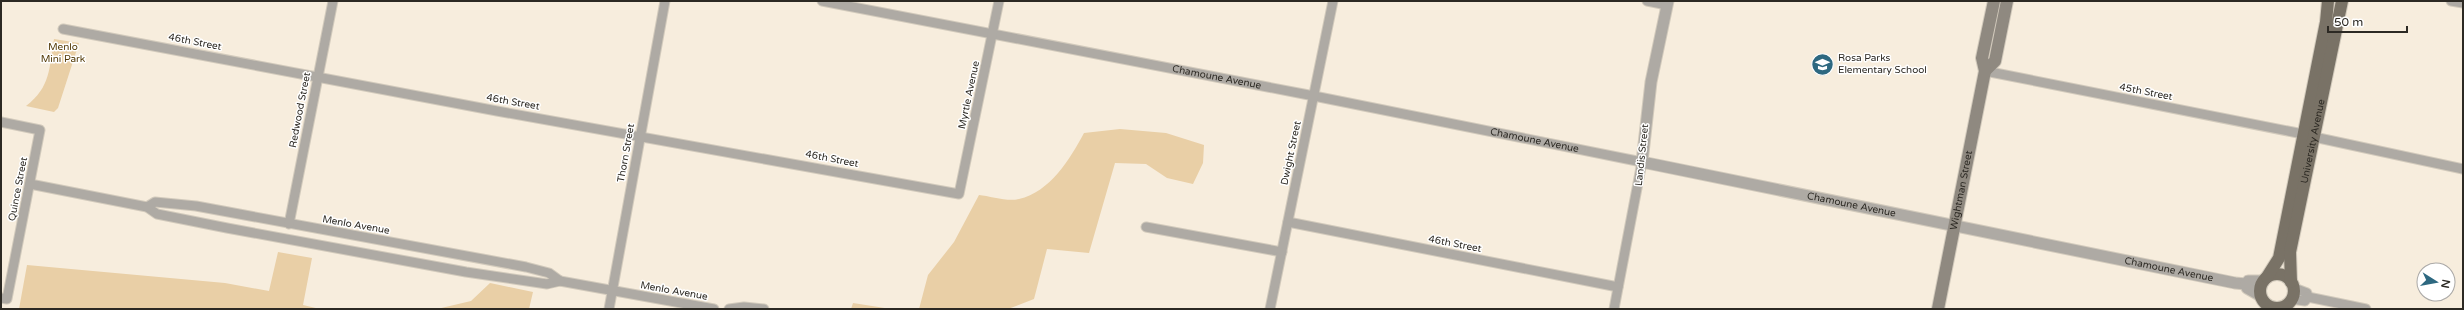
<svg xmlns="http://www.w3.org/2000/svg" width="2464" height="310" font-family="'Varela Round',sans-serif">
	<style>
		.green { fill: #e9cfa6 }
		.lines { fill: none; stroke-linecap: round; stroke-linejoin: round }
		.minor-casing { stroke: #d2cabc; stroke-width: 11 }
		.tertiary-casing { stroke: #d2cabc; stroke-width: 13 }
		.secondary-casing { stroke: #d2cabc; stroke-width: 14 }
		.primary-casing { stroke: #d2cabc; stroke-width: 14 }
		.minor { stroke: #aeaaa4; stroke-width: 9 }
		.tertiary { stroke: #aeaaa4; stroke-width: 11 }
		.secondary { stroke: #8f8980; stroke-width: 12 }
		.primary { stroke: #797266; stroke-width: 12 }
		.labels { text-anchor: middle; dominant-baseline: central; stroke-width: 3; stroke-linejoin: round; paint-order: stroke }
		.street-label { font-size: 10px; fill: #2c2923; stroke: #fff }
		.park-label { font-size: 10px; fill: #523905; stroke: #fff }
		.poi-label { font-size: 10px; fill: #2c2923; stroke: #fff; text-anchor: start }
	</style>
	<rect width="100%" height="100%" fill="#f7eddd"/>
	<g class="green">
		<path d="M54 39 79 43 58 108 54 112 26 106C51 87 49 68 54 39Z"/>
		<path d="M1120 129 1166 133 1204 145 1203 163 1193 184 1167 178 1146 164 1115 163 1089 253 1047 249 1034 299 1008 309H919L928 275 954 242 979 195C990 196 1008 202 1019 199 1050 192 1070 159 1084 133Z"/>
		<polygon points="278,252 312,258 303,305 320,309 19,309 27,265 225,283 269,291"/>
		<polygon points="490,283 533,292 529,309 437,309 471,301"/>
		<polygon points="853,303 891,309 851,309"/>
	</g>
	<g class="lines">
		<defs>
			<g id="minor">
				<path id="s1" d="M822 1 1314 96 1642 162 1614 309"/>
				<polyline points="1647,1 1667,5"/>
				<polyline points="2451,1 2463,3"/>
				<polyline points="63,29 497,111 959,194 999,1"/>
				<polyline points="1985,71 2303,134"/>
				<polyline points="1,122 40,130 7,299 1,298"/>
				<polyline points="2314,137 2463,169"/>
				<polyline points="30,184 147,207 157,214 227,228 466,272 547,284 560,281 714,309"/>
				<polyline points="147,207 155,202 196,206 526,267 549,273 560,281"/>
				<polyline points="1288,222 1618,287"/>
				<polyline points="289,224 333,1"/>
				<polyline points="1146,227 1282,252"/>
				<polyline points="2294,288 2307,293 2308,297 2366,309"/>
				<polyline points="2291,299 2305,301 2308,297"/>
				<polyline points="609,309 665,1"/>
				<polyline points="729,309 744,307 764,309"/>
				<polyline points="1270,309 1333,1"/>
			</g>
			<g id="tertiary">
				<path id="s2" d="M1668 1 1651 82 1642 162 2235 283 2246 284 2248 281H2264"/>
				<polyline points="2246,284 2247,288 2261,296"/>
			</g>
			<g id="secondary">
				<polyline points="1985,71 1995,61 2007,1"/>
				<path id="s3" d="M1938 309 1985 71 1982 58 1994 1"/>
			</g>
			<g id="primary">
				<circle cx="2277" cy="291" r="17"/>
				<polyline points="2267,277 2279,258 2326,22 2328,1"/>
				<path id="s4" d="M2291 282 2290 252 2342 1"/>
			</g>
		</defs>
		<use href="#minor" class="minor-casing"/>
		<use href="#tertiary" class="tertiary-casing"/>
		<use href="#secondary" class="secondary-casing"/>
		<use href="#primary" class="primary-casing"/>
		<use href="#minor" class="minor"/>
		<use href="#tertiary" class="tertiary"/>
		<use href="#secondary" class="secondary"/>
		<use href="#primary" class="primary"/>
	</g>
	<defs>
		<symbol id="school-disc" viewBox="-11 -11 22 22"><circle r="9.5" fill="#2d6880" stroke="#fff"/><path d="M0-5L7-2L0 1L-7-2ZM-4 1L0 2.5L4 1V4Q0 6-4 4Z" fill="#fff"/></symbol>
	</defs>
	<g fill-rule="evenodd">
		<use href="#school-disc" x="1810" y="52" width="25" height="25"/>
	</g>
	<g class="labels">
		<g class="street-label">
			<text transform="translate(195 42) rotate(11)">46th Street</text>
			<text stroke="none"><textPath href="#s1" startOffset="402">Chamoune Avenue</textPath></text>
			<text transform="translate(2146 92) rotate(11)">45th Street</text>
			<text transform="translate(969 95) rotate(-78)">Myrtle Avenue</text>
			<text transform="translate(513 102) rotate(10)">46th Street</text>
			<text transform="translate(300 110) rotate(-79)">Redwood Street</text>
			<text stroke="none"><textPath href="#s1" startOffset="726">Chamoune Avenue</textPath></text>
			<text stroke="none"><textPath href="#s4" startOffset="143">University Avenue</textPath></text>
			<text transform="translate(626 153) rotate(-80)">Thorn Street</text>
			<text transform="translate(1291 153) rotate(-78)">Dwight Street</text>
			<text transform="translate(1642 155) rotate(-84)">Landis Street</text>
			<text transform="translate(832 159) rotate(11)">46th Street</text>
			<text transform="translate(18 189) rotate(-79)">Quince Street</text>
			<text stroke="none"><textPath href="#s3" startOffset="121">Wightman Street</textPath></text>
			<text stroke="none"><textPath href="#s2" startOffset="377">Chamoune Avenue</textPath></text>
			<text transform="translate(356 225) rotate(10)">Menlo Avenue</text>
			<text transform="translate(1455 244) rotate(11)">46th Street</text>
			<text stroke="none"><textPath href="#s2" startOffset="701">Chamoune Avenue</textPath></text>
			<text transform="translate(674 291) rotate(10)">Menlo Avenue</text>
		</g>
		<g class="park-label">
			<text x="63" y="47">Menlo<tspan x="63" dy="12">Mini Park</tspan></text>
		</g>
		<g class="poi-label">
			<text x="1838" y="58">Rosa Parks<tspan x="1838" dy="12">Elementary School</tspan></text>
		</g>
	</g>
	<rect width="2464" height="310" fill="none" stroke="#2c2923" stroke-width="4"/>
	<g transform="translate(2436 282) rotate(101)"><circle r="19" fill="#ffffff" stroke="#aba9a7"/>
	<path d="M0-3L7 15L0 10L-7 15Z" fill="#2d6880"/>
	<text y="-6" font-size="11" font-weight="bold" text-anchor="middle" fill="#2c2923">N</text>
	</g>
	<path d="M2328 26v6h79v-6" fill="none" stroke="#2c2923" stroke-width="2"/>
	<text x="2334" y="26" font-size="12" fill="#2c2923" stroke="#ffffff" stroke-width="3" paint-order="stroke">50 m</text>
</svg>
